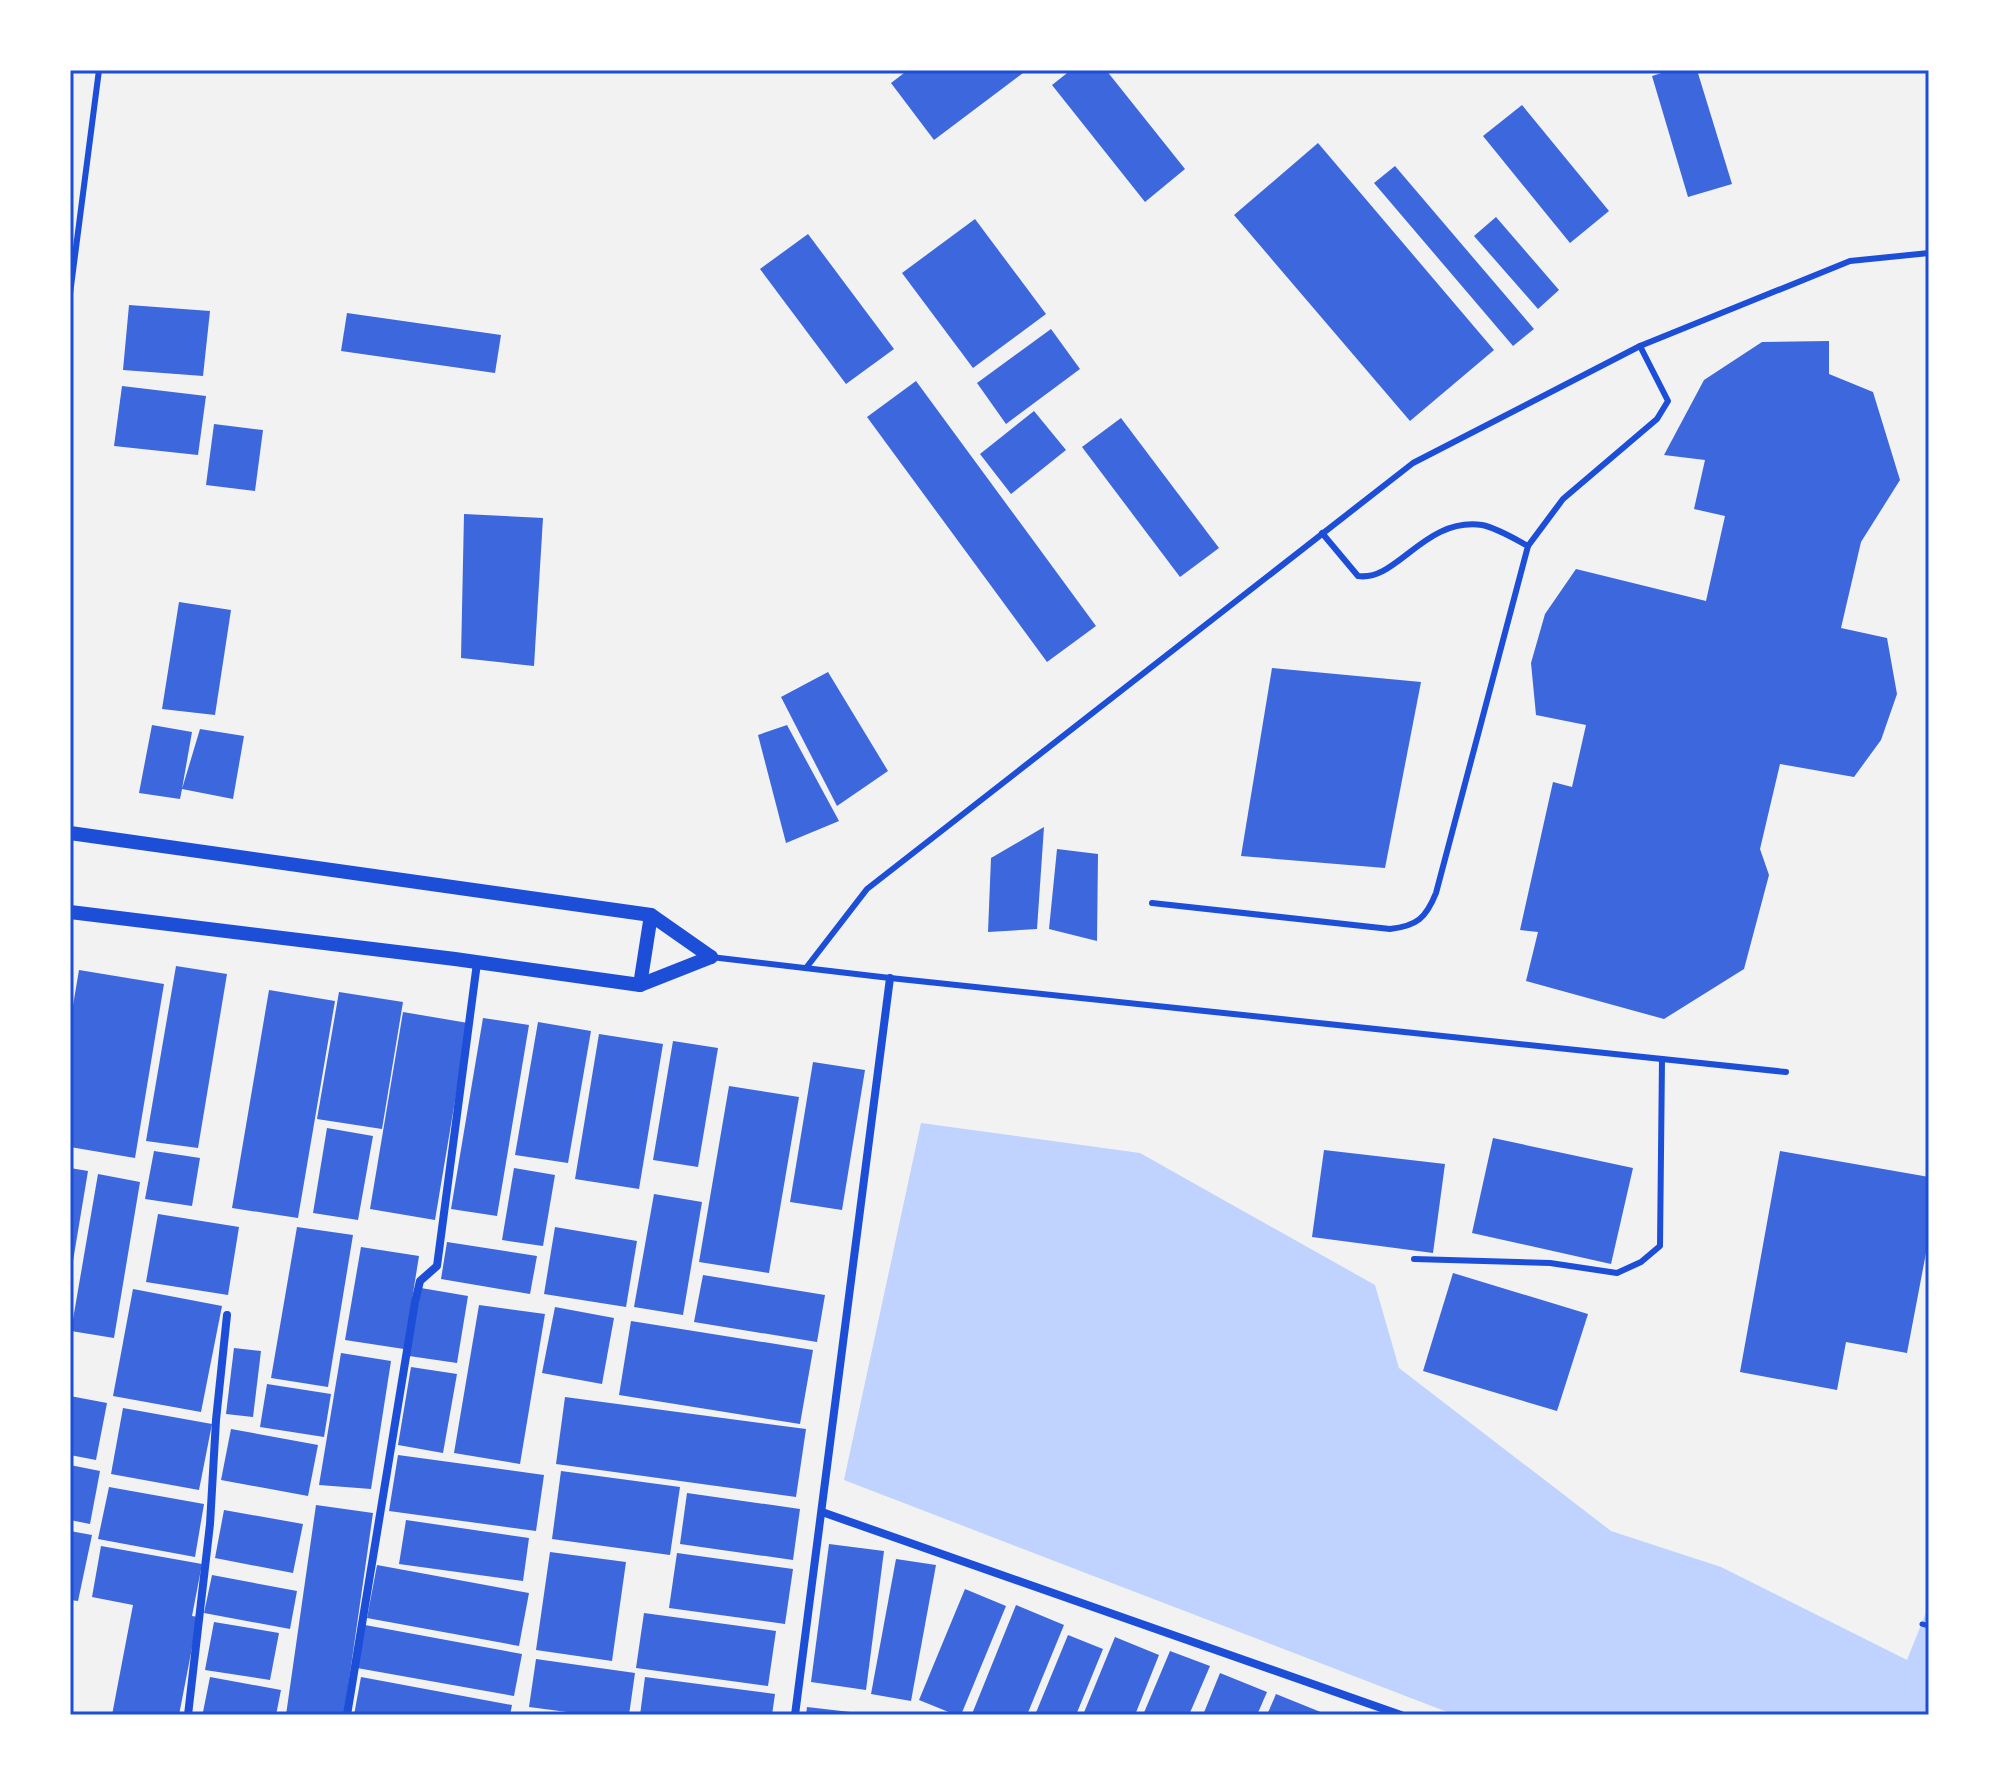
<svg xmlns="http://www.w3.org/2000/svg" width="1999" height="1785" font-family="Quicksand,sans-serif">
	<style>
		.water { fill: #bfd3fe }
		.building { fill: #3d67dc }
		.lines { fill: none; stroke-linecap: round; stroke-linejoin: round }
		.path { stroke: #1d4ed8; stroke-width: 5 }
		.service { stroke: #1d4ed8; stroke-width: 6 }
		.minor { stroke: #1d4ed8; stroke-width: 8 }
		.tertiary { stroke: #1d4ed8; stroke-width: 14 }
		.neatline { fill: none; stroke: #1d4ed8; stroke-width: 3 }
	</style>
	<rect width="100%" height="100%" fill="#f2f2f2"/>
	<polygon class="water" points="921,1123 1140,1153 1375,1285 1399,1368 1611,1531 1721,1567 1907,1660 1929,1605 1929,1715 1455,1715 844,1480"/>
	<g class="building">
		<polygon points="908,70 1027,70 934,140 891,83"/>
		<polygon points="1071,70 1106,70 1185,169 1145,202 1052,85"/>
		<polygon points="1671,70 1697,70 1732,184 1688,197 1652,76"/>
		<polygon points="1522,105 1609,211 1570,243 1483,136"/>
		<polygon points="1318,143 1494,350 1410,421 1234,215"/>
		<polygon points="1395,166 1534,329 1513,346 1374,183"/>
		<polygon points="1496,217 1559,290 1538,309 1474,236"/>
		<polygon points="975,219 1046,314 973,368 902,273"/>
		<polygon points="808,234 894,349 846,384 760,269"/>
		<polygon points="129,305 210,311 203,376 123,370"/>
		<polygon points="347,313 501,335 495,373 341,351"/>
		<polygon points="1051,329 1080,369 1006,424 977,383"/>
		<polygon points="1829,341 1829,374 1873,392 1900,480 1861,542 1841,628 1887,638 1897,694 1881,740 1854,777 1780,764 1760,849 1769,875 1744,969 1664,1019 1526,981 1538,932 1520,930 1553,782 1572,787 1586,725 1536,715 1531,663 1545,614 1576,569 1706,601 1725,516 1694,509 1705,460 1664,455 1704,380 1762,342"/>
		<polygon points="916,381 1096,626 1047,662 867,417"/>
		<polygon points="122,386 206,396 198,455 114,446"/>
		<polygon points="1034,411 1066,450 1011,494 980,454"/>
		<polygon points="1121,418 1219,548 1180,577 1082,447"/>
		<polygon points="214,424 263,430 255,491 206,485"/>
		<polygon points="464,514 543,518 534,666 461,658"/>
		<polygon points="179,602 231,610 215,715 162,709"/>
		<polygon points="1272,668 1421,682 1385,868 1241,856"/>
		<polygon points="828,672 888,771 837,806 781,697"/>
		<polygon points="152,725 192,732 182,789 200,729 244,736 233,799 182,789 180,799 139,793"/>
		<polygon points="787,725 839,821 786,843 758,735"/>
		<polygon points="1044,827 1037,929 988,932 991,858"/>
		<polygon points="1057,849 1098,854 1097,941 1049,929"/>
		<polygon points="176,966 227,974 198,1148 146,1141"/>
		<polygon points="79,970 164,984 135,1158 70,1147 70,1023"/>
		<polygon points="269,990 335,1001 298,1218 232,1208"/>
		<polygon points="339,992 403,1002 382,1129 317,1119"/>
		<polygon points="403,1012 468,1023 435,1220 370,1209"/>
		<polygon points="483,1018 529,1025 497,1216 451,1209"/>
		<polygon points="538,1022 591,1031 568,1163 515,1155"/>
		<polygon points="599,1034 663,1044 639,1189 575,1179"/>
		<polygon points="673,1041 718,1048 698,1167 653,1160"/>
		<polygon points="813,1062 865,1070 842,1210 790,1202"/>
		<polygon points="729,1086 799,1097 769,1273 699,1262"/>
		<polygon points="327,1128 373,1136 358,1220 313,1213"/>
		<polygon points="1493,1138 1633,1168 1611,1264 1472,1233"/>
		<polygon points="1324,1150 1445,1164 1433,1253 1312,1237"/>
		<polygon points="154,1151 200,1158 192,1206 145,1199"/>
		<polygon points="1780,1151 1929,1177 1929,1237 1907,1353 1846,1342 1837,1390 1740,1372"/>
		<polygon points="70,1168 88,1171 72,1267 70,1267"/>
		<polygon points="514,1168 555,1175 543,1246 502,1240"/>
		<polygon points="98,1174 140,1182 114,1338 71,1331"/>
		<polygon points="654,1194 702,1202 683,1315 634,1307"/>
		<polygon points="158,1214 239,1227 228,1295 146,1282"/>
		<polygon points="297,1227 353,1235 328,1387 271,1378"/>
		<polygon points="555,1227 637,1241 626,1307 544,1294"/>
		<polygon points="447,1242 537,1256 530,1294 441,1279"/>
		<polygon points="361,1247 419,1256 404,1349 345,1340"/>
		<polygon points="1453,1273 1588,1314 1557,1411 1423,1371"/>
		<polygon points="703,1275 825,1295 817,1342 694,1322"/>
		<polygon points="421,1288 468,1296 457,1363 409,1356"/>
		<polygon points="133,1289 222,1306 201,1412 113,1396"/>
		<polygon points="479,1305 545,1314 520,1464 454,1453"/>
		<polygon points="555,1307 614,1318 602,1384 542,1373"/>
		<polygon points="631,1321 813,1350 800,1424 619,1395"/>
		<polygon points="234,1348 261,1351 253,1417 226,1414"/>
		<polygon points="341,1353 391,1361 371,1489 319,1485"/>
		<polygon points="411,1367 457,1374 443,1453 398,1445"/>
		<polygon points="267,1384 331,1394 324,1437 260,1427"/>
		<polygon points="70,1396 107,1403 96,1460 70,1455"/>
		<polygon points="565,1397 806,1429 796,1497 556,1464"/>
		<polygon points="123,1408 212,1424 199,1490 111,1474"/>
		<polygon points="231,1429 318,1445 308,1496 221,1480"/>
		<polygon points="398,1455 544,1475 536,1531 389,1511"/>
		<polygon points="70,1465 100,1471 90,1524 70,1520"/>
		<polygon points="561,1471 680,1487 670,1555 552,1539"/>
		<polygon points="109,1487 204,1504 195,1557 98,1539"/>
		<polygon points="687,1493 800,1509 793,1560 680,1544"/>
		<polygon points="316,1505 373,1513 344,1715 286,1715"/>
		<polygon points="224,1510 303,1524 293,1573 215,1558"/>
		<polygon points="406,1520 529,1538 523,1581 399,1564"/>
		<polygon points="70,1531 92,1535 78,1601 70,1600"/>
		<polygon points="829,1544 884,1551 866,1690 811,1682"/>
		<polygon points="101,1546 202,1564 192,1616 198,1617 179,1715 112,1715 133,1605 92,1597"/>
		<polygon points="550,1552 626,1562 612,1661 536,1650"/>
		<polygon points="677,1553 793,1569 785,1624 669,1608"/>
		<polygon points="896,1559 936,1565 911,1701 871,1694"/>
		<polygon points="377,1565 529,1593 519,1646 367,1618"/>
		<polygon points="212,1575 297,1591 290,1629 204,1613"/>
		<polygon points="965,1589 1006,1606 961,1715 956,1715 919,1700"/>
		<polygon points="1016,1605 1064,1625 1027,1715 975,1715 972,1714"/>
		<polygon points="644,1613 776,1631 768,1686 636,1668"/>
		<polygon points="214,1622 279,1633 270,1680 205,1670"/>
		<polygon points="365,1625 522,1654 514,1696 357,1668"/>
		<polygon points="1068,1635 1103,1649 1076,1715 1035,1715"/>
		<polygon points="1115,1637 1159,1655 1135,1715 1083,1715"/>
		<polygon points="1170,1651 1210,1666 1189,1715 1143,1715"/>
		<polygon points="536,1659 635,1673 629,1715 590,1715 529,1707"/>
		<polygon points="1220,1673 1267,1692 1257,1715 1203,1715"/>
		<polygon points="210,1677 281,1690 276,1715 219,1715 203,1712"/>
		<polygon points="361,1677 512,1705 510,1715 354,1715"/>
		<polygon points="645,1677 775,1694 772,1715 640,1715"/>
		<polygon points="1276,1694 1328,1715 1267,1715"/>
		<polygon points="807,1707 859,1713 859,1715 806,1715"/>
	</g>
	<g class="lines">
		<polyline class="path" points="1922,1624 1929,1626"/>
		<g class="service">
			<polyline points="70,294 99,70"/>
			<polyline points="1528,546 1563,499 1657,419 1668,401 1640,346"/>
			<path d="M1152 903 1390 929C1417 926 1426 918 1436 893L1528 546C1515 539 1497 528 1482 525 1424 517 1397 582 1358 576L1322 533"/>
			<polyline points="711,957 890,978 1786,1072"/>
			<polyline points="806,968 867,889 1413,463 1640,346 1850,261 1929,253"/>
			<polyline points="1414,1259 1550,1263 1617,1273 1641,1262 1660,1246 1662,1059"/>
		</g>
		<g class="minor">
			<polyline points="822,1512 1401,1715"/>
			<polyline points="188,1715 210,1524 216,1420 227,1315"/>
			<polyline points="347,1715 415,1302 420,1281 437,1266 477,963"/>
			<polyline points="795,1715 890,978"/>
		</g>
		<g class="tertiary">
			<polyline points="70,833 651,915 711,957"/>
			<polyline points="70,912 455,959 640,985 711,957"/>
			<polyline points="640,985 651,915"/>
		</g>
	</g>
	<rect width="1999" height="1785" fill="none" stroke="#ffffff" stroke-width="144"/>
	<rect x="72" y="72" width="1855" height="1641" class="neatline"/>
</svg>
